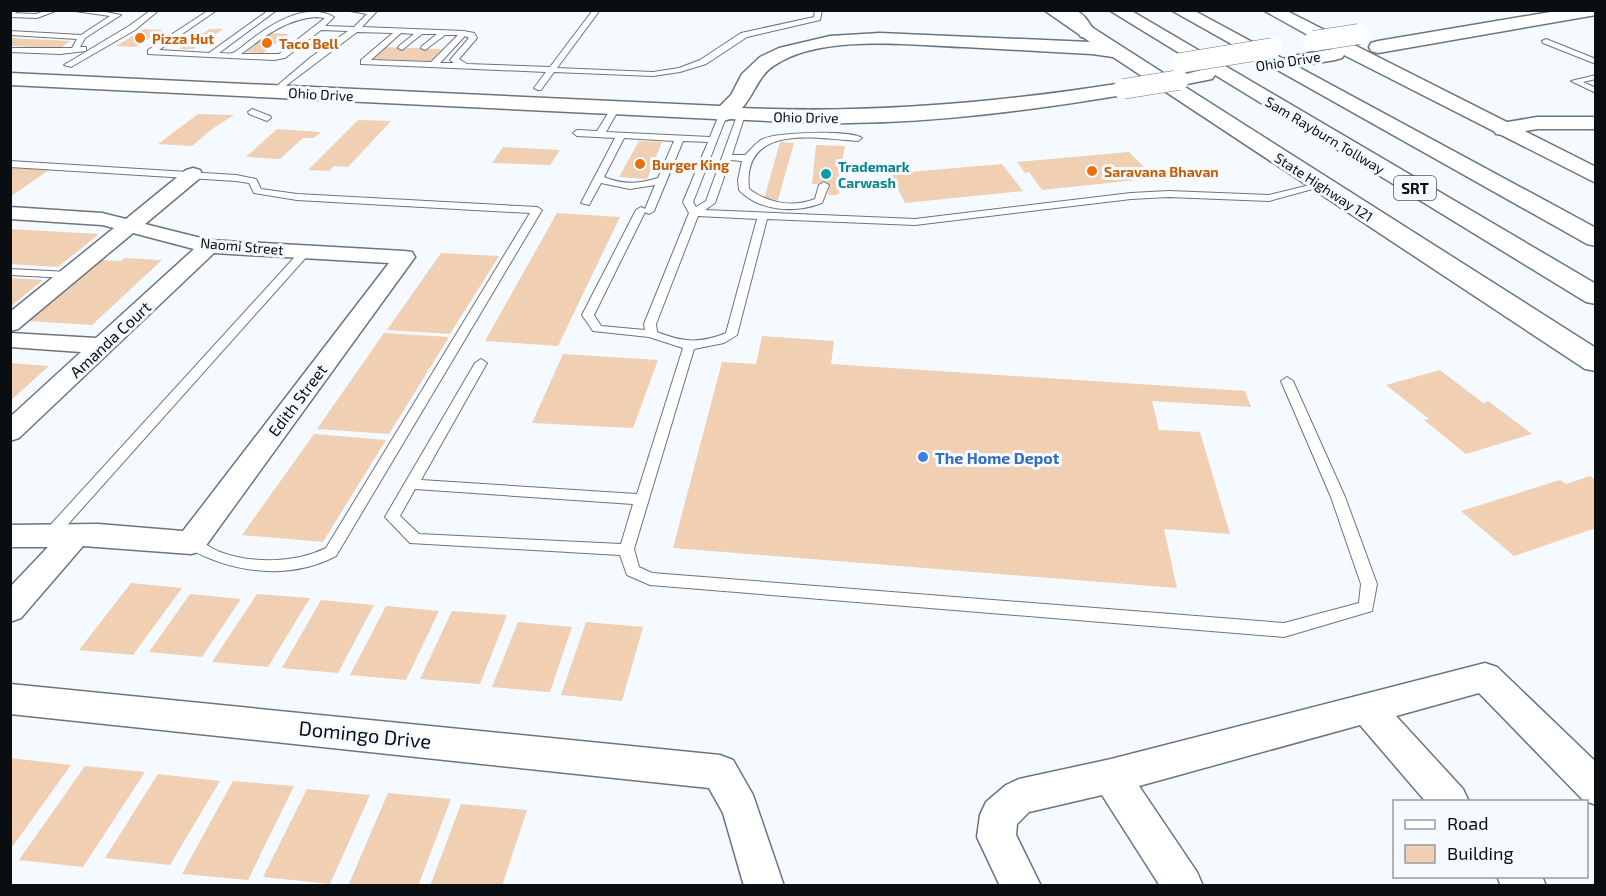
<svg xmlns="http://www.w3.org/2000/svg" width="1606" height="896" font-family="'Exo 2',sans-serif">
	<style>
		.building { fill: #f0cfb3 }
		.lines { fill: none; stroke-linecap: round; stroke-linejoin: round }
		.service-casing { stroke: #6c757c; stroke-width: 2 }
		.minor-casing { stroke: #6c757c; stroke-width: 3 }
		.tertiary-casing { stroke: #6c757c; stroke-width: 3 }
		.secondary-casing { stroke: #6c757c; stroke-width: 3 }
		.motorway-casing { stroke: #6c757c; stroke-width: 3 }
		.service { fill: #fff; fill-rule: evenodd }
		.minor { fill: #fff; fill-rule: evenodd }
		.tertiary { fill: #fff; fill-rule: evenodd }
		.secondary { fill: #fff; fill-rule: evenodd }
		.motorway { fill: #fff; fill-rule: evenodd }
		.secondary-bridge-casing { stroke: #6c757c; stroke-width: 21; stroke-linecap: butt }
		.secondary-bridge { stroke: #fff; stroke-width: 20 }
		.food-dot { fill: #e8710a; stroke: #f4faff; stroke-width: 2 }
		.culture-dot { fill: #0f9aa8; stroke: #f4faff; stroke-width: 2 }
		.shop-dot { fill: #3f7fe0; stroke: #f4faff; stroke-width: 2 }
		.labels { text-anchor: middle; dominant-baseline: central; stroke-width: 6; stroke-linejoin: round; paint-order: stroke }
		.far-food-label { font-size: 14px; font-weight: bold; fill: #c56008; stroke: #f4faff; text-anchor: start }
		.far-street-label { font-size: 14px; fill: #0b0e11; stroke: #f4faff }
		.far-culture-label { font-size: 14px; font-weight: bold; fill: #0d838f; stroke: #f4faff; text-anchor: start }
		.shield { fill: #f4faff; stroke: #515558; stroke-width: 1.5 }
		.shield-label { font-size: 15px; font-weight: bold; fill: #0b0e11 }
		.street-label { font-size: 16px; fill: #0b0e11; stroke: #f4faff }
		.shop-label { font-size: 16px; font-weight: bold; fill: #366cbe; stroke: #f4faff; text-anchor: start }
		.near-street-label { font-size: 20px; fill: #0b0e11; stroke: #f4faff }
	</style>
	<rect width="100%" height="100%" fill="#f4faff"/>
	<g class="building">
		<polygon points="144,29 163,30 135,47 116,46"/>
		<polygon points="210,29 223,29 193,49 179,49"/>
		<polygon points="271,33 289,34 263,53 246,52"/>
		<polygon points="10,38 71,41 60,48 10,46"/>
		<polygon points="385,47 442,49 430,61 372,59"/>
		<polygon points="198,114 234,115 212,129 192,146 158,144"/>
		<polygon points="358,120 391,121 348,167 334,166 329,171 308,170"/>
		<polygon points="277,129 321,132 314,138 303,138 280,159 246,157"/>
		<polygon points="639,141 662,142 647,179 619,177"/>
		<polygon points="780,142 794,143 778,200 764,199"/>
		<polygon points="816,145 845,146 838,185 840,185 839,194 836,195 828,195 829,185 812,184"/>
		<polygon points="503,147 560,150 550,165 492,163"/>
		<polygon points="1129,152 1155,178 1042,190 1029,172 1025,173 1017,162"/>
		<polygon points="1002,164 1023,191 905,203 896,185 891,185 885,174"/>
		<polygon points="10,168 49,170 10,197"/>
		<polygon points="557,213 620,217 558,346 485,341"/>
		<polygon points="10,229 99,234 58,267 10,264"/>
		<polygon points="441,253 499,256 450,334 387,330"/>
		<polygon points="124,258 162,260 92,325 29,321 100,260 121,261"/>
		<polygon points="10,278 43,280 10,307"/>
		<polygon points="384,333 449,337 389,434 317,429"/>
		<polygon points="762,336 834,341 831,364 1245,391 1251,407 1152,401 1159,430 1200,432 1230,534 1164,529 1177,588 673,548 722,362 756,364"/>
		<polygon points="563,354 658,360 633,428 532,423"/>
		<polygon points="10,363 49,366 10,401"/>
		<polygon points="1440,370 1483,403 1488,401 1532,434 1466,454 1424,420 1429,419 1386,385"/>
		<polygon points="314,434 386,440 323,542 242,535"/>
		<polygon points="1590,476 1596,481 1596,528 1514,556 1461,511 1560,480 1566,484"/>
		<polygon points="131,583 182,588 133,655 79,650"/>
		<polygon points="190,594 241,599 202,657 149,652"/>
		<polygon points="257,594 310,598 268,667 212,662"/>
		<polygon points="321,600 374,605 338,673 282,668"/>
		<polygon points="386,606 439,611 406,680 350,675"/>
		<polygon points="452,611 507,615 480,684 420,679"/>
		<polygon points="518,622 572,627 550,692 492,687"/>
		<polygon points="586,622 643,627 622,701 561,695"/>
		<polygon points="10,758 71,765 10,850"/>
		<polygon points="85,766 145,772 83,867 19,860"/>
		<polygon points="158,774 220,781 170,865 105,858"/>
		<polygon points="233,781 294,786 248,880 182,874"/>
		<polygon points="307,789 370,795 330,884 263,877"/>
		<polygon points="388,793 451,799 418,886 348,886"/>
		<polygon points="461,804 527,810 502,886 430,886"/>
	</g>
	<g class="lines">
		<defs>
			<g id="service">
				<polygon points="47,10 58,10 37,18 10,17 10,13 36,14"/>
				<polygon points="68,10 95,10 121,15 85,38 80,47 86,47 86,51 60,54 10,52 10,48 72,48 77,39 10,35 10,31 81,35 110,16"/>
				<polygon points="151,10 159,10 135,30 71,67 64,65 129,26"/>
				<path d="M209 10H217L159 50 209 53 269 10H277L219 53C223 53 229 54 233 53 239 50 246 43 252 39 273 23 307 2 334 17L325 26 354 27 367 14 345 10H378L362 27 464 31 474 33 477 38 459 59 467 64 550 67 593 10H600L557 68 653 72 679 68 700 60 741 33 814 17 815 10H822L820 20 747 37 706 64 680 72 653 76 554 72 541 90H538L534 88 546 72 361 64V60L393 33 357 32 275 94 271 92 272 90 311 57 348 31 321 30 285 58 274 60 148 54V50ZM316 17 325 18 279 54H241C264 37 286 19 316 17ZM401 33 414 34 399 46 398 48 402 50 422 34H437L422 46 421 48 425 50 445 35H458L431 62 371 60ZM465 36 469 38 450 60 454 63H440Z"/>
				<polygon points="1546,39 1596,59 1596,64 1543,43 1542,41"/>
				<polygon points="1596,75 1596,79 1583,82 1596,88 1596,93 1571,81"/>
				<path d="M615 106 619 109 606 132 710 137 719 115 726 113 727 115 693 202 696 207 706 201 738 113 745 115 732 155H745C751 150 756 142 763 139 778 132 850 130 862 138L858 141C816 138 742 123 749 189 768 203 792 208 815 199L819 185 824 182 829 185 822 203C796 213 760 212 739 190L738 180 742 161 730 160 715 203 705 210 915 219 1131 193 1169 191 1269 195 1322 182 1327 185 1269 201 1169 197 1131 199 915 225 767 219 737 335 724 343 694 349 634 549 639 567 652 573 1284 623 1359 603 1361 584 1331 497 1281 381 1287 377 1293 381 1345 497 1377 584 1372 611 1284 637 650 585 627 575 620 555 410 543 385 517 475 363 481 359 487 363 421 480 637 494 683 348 649 337 593 331 582 315 636 210 641 207 645 209 655 185 630 189 601 183 589 205 581 203 615 138 577 136 573 133 577 130 597 131 612 107ZM624 138 674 141 658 178C639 184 623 185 604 177ZM683 141 708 142 683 202 689 213 644 324 645 330 601 326 594 315 645 212 649 214 654 211ZM698 216 757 219 726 333C700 344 682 342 657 332L656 324ZM415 489 633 504 621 544 419 534 400 516Z"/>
				<polygon points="252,109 270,116 271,118 267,121 249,114 248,112"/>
				<path d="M10 161 236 175 256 179 261 189 297 194 537 207 542 210 336 556C288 581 231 573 186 547L184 543 186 539 191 537C202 541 210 548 220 552 252 564 296 563 326 548L530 213 297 200 254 193 249 183 236 181 10 167Z"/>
				<polygon points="306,248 310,249 310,253 54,540 44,540 42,536 44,532 302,249"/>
				<polygon points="10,269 68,272 73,275 68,278 10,275"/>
			</g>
			<g id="minor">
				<polygon points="193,168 200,170 202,174 200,178 145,224 209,240 404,251 412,252 415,257 202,551 191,554 83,546 21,618 10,622 10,587 48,547 10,547 10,525 98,524 183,531 389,263 214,253 19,438 10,441 10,417 81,352 10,347 10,333 96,338 194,249 133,233 18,329 10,331 10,312 114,228 102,225 10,219 10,207 102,213 126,219 186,170"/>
				<polygon points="1485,663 1497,667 1596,762 1596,805 1583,800 1479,693 1396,716 1463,789 1469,802 1426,802 1360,725 1139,786 1197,872 1203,886 1160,886 1102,795 1029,812 1017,824 1016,835 1041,886 1000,886 977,837 980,815 986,802 1006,785 1019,779 1111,759"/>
				<polygon points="10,684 720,755 733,760 753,795 784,886 744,886 723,813 709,788 10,714"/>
				<polygon points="1497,876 1542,876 1546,886 1501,886"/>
			</g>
			<polygon id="tertiary" points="1537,117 1596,117 1596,129 1537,129 1504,135 1496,134 1493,129 1496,124"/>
			<g id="secondary">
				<polygon points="10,10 20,10 10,16"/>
				<path d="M1044 10H1065L1171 78 1205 69 1212 71 1215 75 1212 79 1182 85 1596 348V371L1585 369 1113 57 1092 54C1049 52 1007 49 964 47 909 45 822 34 775 65 758 75 755 94 742 108 871 114 996 103 1123 83L1130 85 1133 89 1130 93 1123 95C1032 110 941 122 849 123 810 124 770 121 730 119L723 121 715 119 10 85V73L720 106 731 95 742 74 760 57 779 48 830 36 880 33 1090 42Z"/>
				<polygon points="1263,10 1285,10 1596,167 1596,183 1344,55 1342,58 1335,60 1293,67 1286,65 1284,61 1286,57 1333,49"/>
				<polygon points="1562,10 1596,10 1596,15 1378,53 1371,51 1369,47 1371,43 1378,41"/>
			</g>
			<g id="motorway">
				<path d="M1057 10C1083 10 1081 11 1096 33L1093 37H1081L1071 22Z"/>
				<polygon points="1109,10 1130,10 1596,284 1596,304 1586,302"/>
				<polygon points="1171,10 1193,10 1596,228 1596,246 1587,244"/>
			</g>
		</defs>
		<use href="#service" class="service-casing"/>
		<use href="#minor" class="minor-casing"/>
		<use href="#tertiary" class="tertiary-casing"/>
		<use href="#secondary" class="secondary-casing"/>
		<use href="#motorway" class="motorway-casing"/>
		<use href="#service" class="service"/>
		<use href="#minor" class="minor"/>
		<use href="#tertiary" class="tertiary"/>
		<use href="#secondary" class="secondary"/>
		<use href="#motorway" class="motorway"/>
		<defs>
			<g id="secondary-bridge">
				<polyline points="1314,41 1359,34"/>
				<polyline points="1180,63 1272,48"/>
				<polyline points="1123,89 1179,80"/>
			</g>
		</defs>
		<use href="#secondary-bridge" class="secondary-bridge-casing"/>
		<use href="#secondary-bridge" class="secondary-bridge"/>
	</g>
	<g class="food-dot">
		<circle cx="140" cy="38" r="6"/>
		<circle cx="267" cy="43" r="6"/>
		<circle cx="640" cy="164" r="6"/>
		<circle cx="1092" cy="171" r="6"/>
	</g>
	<circle class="culture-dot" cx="826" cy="174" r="6"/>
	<circle class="shop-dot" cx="923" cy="457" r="6"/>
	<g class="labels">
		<g class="far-food-label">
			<text x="152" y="38">Pizza Hut</text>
			<text x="279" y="43">Taco Bell</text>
			<text x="652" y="164">Burger King</text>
			<text x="1104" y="171">Saravana Bhavan</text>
		</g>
		<g class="far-street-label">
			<text transform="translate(1288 61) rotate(-9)">Ohio Drive</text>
			<text transform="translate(321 94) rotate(3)">Ohio Drive</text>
			<text transform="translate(806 117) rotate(1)">Ohio Drive</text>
			<text transform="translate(1325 135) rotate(31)">Sam Rayburn Tollway</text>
			<text transform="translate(1324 187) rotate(33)">State Highway 121</text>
			<text transform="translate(242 246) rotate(5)">Naomi Street</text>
		</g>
		<g class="far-culture-label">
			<text x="838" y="166">Trademark<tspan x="838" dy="16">Carwash</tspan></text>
		</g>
		<rect class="shield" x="1394" y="176" width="42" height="24" rx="4.5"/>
		<g class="shield-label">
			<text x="1415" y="188">SRT</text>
		</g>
		<g class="street-label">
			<text transform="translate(110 339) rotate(-43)">Amanda Court</text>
			<text transform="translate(297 400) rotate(-53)">Edith Street</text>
		</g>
		<g class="shop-label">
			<text x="935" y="457">The Home Depot</text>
		</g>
		<g class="near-street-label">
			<text transform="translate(365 734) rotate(6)">Domingo Drive</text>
		</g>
	</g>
	<rect width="1606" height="896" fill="none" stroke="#0b0e11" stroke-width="24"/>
	<rect x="1393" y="800" width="195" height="78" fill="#f4faff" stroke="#979ca0" stroke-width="1.5"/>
	<rect x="1405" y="820" width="30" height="9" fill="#ffffff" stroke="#979ca0" stroke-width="1.5"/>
	<text x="1447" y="830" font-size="18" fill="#0b0e11">Road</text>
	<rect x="1405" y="845" width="30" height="18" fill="#f0cfb3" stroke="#979ca0" stroke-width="1.5"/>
	<text x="1447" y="860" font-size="18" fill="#0b0e11">Building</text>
</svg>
